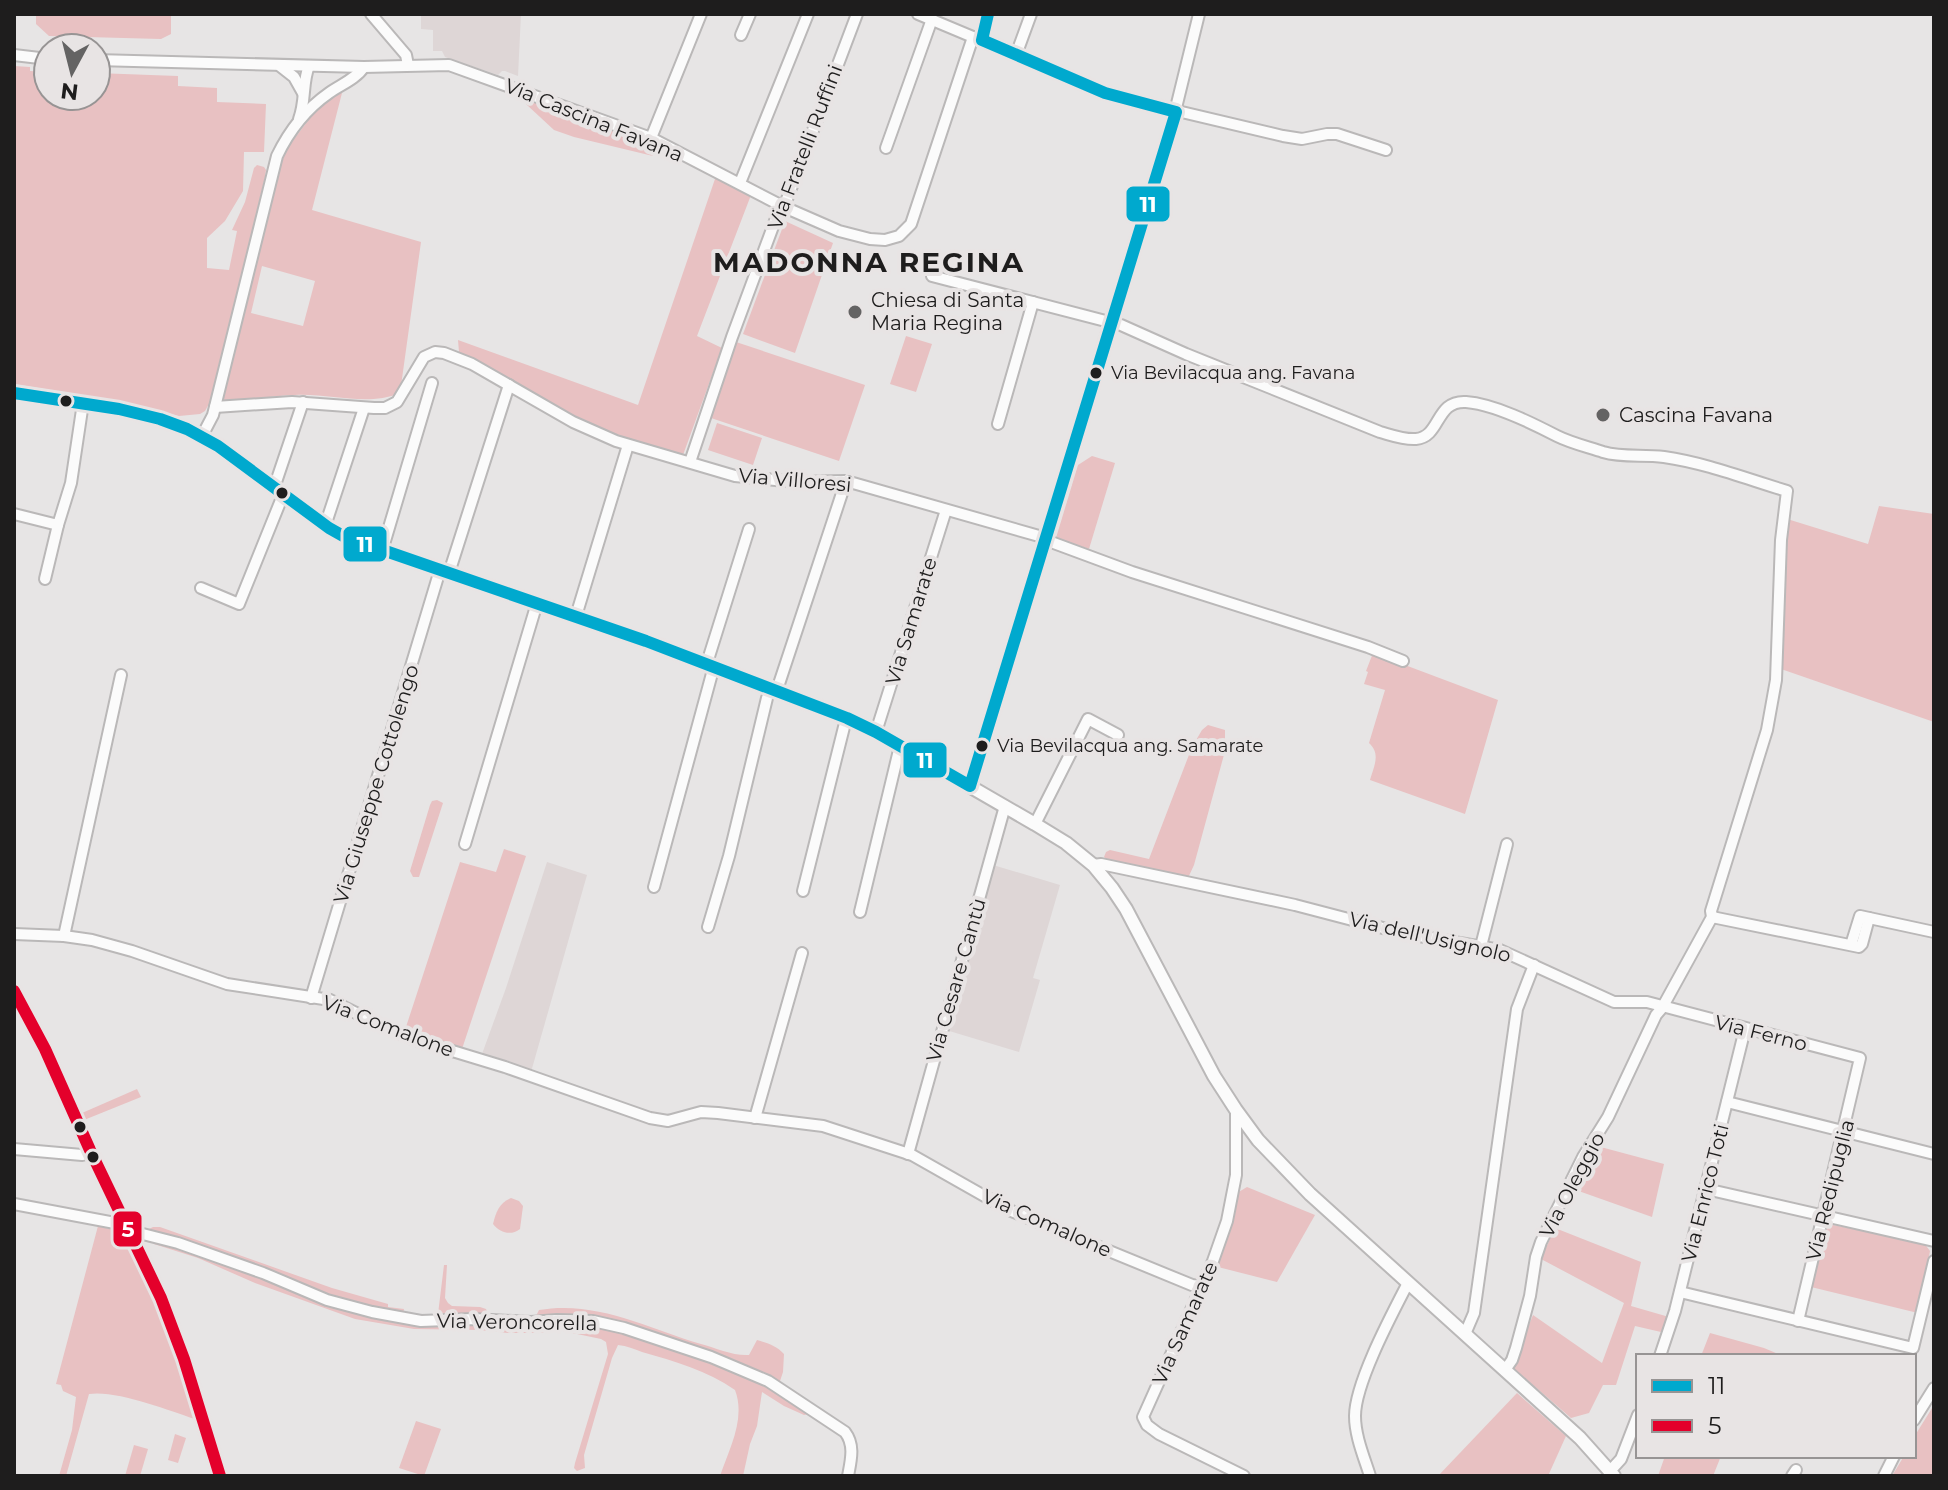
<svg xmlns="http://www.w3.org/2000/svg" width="1948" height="1490" font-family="Montserrat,sans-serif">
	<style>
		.built { fill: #ded6d6 }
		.green { fill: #e8c1c2; fill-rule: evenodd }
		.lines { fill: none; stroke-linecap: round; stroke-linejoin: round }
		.minor-casing { stroke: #bab8b8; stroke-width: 14 }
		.tertiary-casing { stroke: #bab8b8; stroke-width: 16 }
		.minor { stroke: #fbfbfb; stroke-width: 10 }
		.tertiary { stroke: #fbfbfb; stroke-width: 12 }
		.bus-1-casing { stroke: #e8e4e4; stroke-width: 18 }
		.bus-2-casing { stroke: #e8e4e4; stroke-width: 18 }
		.bus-1 { stroke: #00a9ce; stroke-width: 12 }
		.bus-2 { stroke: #e4002b; stroke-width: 12 }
		.poi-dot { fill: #646363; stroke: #e8e4e4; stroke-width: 3 }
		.bus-dot { fill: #1e1d1d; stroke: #e8e4e4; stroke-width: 3 }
		.labels { text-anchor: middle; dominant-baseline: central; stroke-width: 8; stroke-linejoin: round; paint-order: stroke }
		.bus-label { font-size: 18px; fill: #1e1d1d; stroke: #e8e4e4; text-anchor: start }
		.street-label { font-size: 20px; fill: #1e1d1d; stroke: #e8e4e4 }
		.poi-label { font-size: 20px; fill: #1e1d1d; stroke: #e8e4e4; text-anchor: start }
		.district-label { font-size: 28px; font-weight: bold; letter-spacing: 2px; fill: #1e1d1d; stroke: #e8e4e4 }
		.line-badge { stroke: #e8e4e4; stroke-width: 3 }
		.badge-label { font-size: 22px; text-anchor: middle; font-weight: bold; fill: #fff }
	</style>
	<rect width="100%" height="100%" fill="#e7e5e5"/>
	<g class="built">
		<polygon points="421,14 521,14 518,76 505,71 502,71 498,75 445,57 442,51 433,51 433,30 421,29"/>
		<polygon points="547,862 587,875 531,1072 482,1054 506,988"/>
		<polygon points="993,865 1060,885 1033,978 1040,980 1019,1052 946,1030"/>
	</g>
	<g class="green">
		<polygon points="36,14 171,14 171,34 161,39 49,36 36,24"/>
		<polygon points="14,66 30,67 30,71 48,72 48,96 96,96 96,73 178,76 178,86 217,88 217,102 266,104 264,152 244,152 243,191 225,221 207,238 207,268 229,270 237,231 232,230 245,202 254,168 257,165 264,167 266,170 265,177 213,395 211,405 209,404 205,411 200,414 179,416 118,401 14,384"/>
		<path d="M343 89 312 210 421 242 400 393C367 407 330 393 295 395 270 396 245 400 220 403L282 155 319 106ZM262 266 315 281 303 326 251 313Z"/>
		<polygon points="513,92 600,124 656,147 653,156 574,137 554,130"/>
		<polygon points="716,176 751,195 697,336 722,348 683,455 638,444 587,423 459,352 458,340 638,405"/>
		<polygon points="785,221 833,243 795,353 743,334"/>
		<polygon points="906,336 932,344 916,392 890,384"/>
		<polygon points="733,341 865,385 839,461 708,417"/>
		<polygon points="717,423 762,438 753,465 708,450"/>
		<polygon points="1092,456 1115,463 1089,549 1056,538 1078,465"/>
		<polygon points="1879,506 1934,514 1934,722 1781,669 1784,518 1868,544"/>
		<path d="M1373 653 1498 700 1465 814 1370 780C1374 766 1381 754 1369 743L1385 690 1364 684 1368 672 1366 671Z"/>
		<polygon points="1208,725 1225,730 1225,751 1194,865 1188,878 1107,860 1104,857 1106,852 1110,850 1149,859 1192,747 1202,730"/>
		<polygon points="437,800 443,803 419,877 413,877 410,871 430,805 432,801"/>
		<polygon points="504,849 526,856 462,1049 405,1030 460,862 496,872"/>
		<polygon points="137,1089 141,1097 84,1120 82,1113"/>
		<polygon points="1597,1146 1664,1164 1652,1217 1573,1189 1586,1159"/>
		<polygon points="1247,1187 1315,1215 1277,1282 1218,1267 1237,1193"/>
		<path d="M511 1198 519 1201 523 1206 520 1229C511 1236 500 1233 493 1224 496 1212 499 1203 511 1198Z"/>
		<polygon points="1828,1224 1924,1243 1930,1251 1918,1313 1811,1287"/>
		<path d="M98 1226 121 1231 127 1238 166 1327 195 1419C167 1410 117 1390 89 1394L66 1476H59L72 1430 76 1397 63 1391 61 1385 56 1384Z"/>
		<path d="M153 1227H160L332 1288 388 1304V1307L404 1309 402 1319 421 1322 422 1314H438L444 1265H447L445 1298 448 1303 452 1306 480 1307 486 1309 490 1318H535L539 1310C596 1300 648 1328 701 1344 716 1348 733 1356 749 1355L757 1340C767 1343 777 1346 784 1354L783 1372 777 1390 808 1411V1414L804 1415 784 1406 762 1392 757 1426 750 1444 743 1476H720C729 1449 746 1419 735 1390 708 1371 674 1361 642 1352 634 1349 627 1346 618 1345L612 1358 584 1455 585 1468 577 1471 574 1468 575 1463 608 1354 606 1342 601 1339 558 1330 538 1333H508L479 1330 414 1329 355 1319 255 1283 198 1258 154 1244C149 1240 148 1235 149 1229Z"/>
		<polygon points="1555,1228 1641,1262 1631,1306 1669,1317 1661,1332 1635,1326 1616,1385 1603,1385 1589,1413 1571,1418 1512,1367 1533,1315 1602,1363 1624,1303 1541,1259"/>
		<polygon points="1710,1333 1764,1348 1783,1356 1701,1356"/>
		<polygon points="1517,1393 1566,1436 1548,1476 1438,1476"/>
		<polygon points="1934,1405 1934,1476 1892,1476 1904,1456 1914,1456 1914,1437"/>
		<polygon points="416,1421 441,1429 424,1476 399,1468"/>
		<polygon points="175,1434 186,1438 178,1463 168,1460"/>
		<polygon points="134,1445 148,1449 140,1476 125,1476"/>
		<polygon points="1665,1456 1721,1456 1713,1476 1658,1476"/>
	</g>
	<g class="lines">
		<defs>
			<g id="minor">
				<polyline points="371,14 406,55 408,65"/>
				<polyline points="918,14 1114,96 1283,136 1302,139 1327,134 1337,134 1386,150"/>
				<polyline points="741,35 750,14"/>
				<polyline points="982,40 988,14"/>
				<polyline points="14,55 48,59"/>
				<polyline points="1016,55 1031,14"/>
				<polyline points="96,60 364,67 449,65 651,138 784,207 839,231 870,239 885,240 899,236 911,224 973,37"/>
				<polyline points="280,66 294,77 303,93"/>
				<path d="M299 119C306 101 302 82 309 66"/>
				<polyline points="651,138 701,14"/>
				<polyline points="886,148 932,19"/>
				<polyline points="740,183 808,14"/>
				<path d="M932 276 1121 325 1186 354 1380 432C1391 435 1404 440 1416 439 1441 437 1435 400 1466 402 1494 404 1532 423 1557 436 1571 443 1588 447 1603 452 1623 458 1643 454 1664 457 1706 463 1747 479 1787 491L1781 540 1776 680 1767 730 1711 911 1712 917 1662 1008 1656 1015 1608 1117 1583 1157 1541 1242 1536 1257 1530 1296 1516 1348 1512 1360 1505 1370"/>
				<polyline points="215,407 292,402 374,408 385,408 397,402 424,357 435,352 444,353 472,364 573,422 616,441 735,476 796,482 846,481 1046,538 1051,542 1132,572 1368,647 1403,661"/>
				<polyline points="998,424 1033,302"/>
				<path d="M202 436 213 415 277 156C289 131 306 109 329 93 340 85 356 79 364 67"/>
				<polyline points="690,462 732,337 775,221 784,207 857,14"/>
				<polyline points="274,488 303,402"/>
				<polyline points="14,514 58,525 71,483 83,403"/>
				<polyline points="325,526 364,408"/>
				<polyline points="382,551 432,383"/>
				<polyline points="449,573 509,385"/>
				<polyline points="45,579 58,525"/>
				<polyline points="201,588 239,604 283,495"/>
				<polyline points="576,616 628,445"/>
				<polyline points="707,663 749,529"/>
				<polyline points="777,690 846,481"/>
				<polyline points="876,732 946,510"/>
				<polyline points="970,786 1110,323 1142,224 1173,120 1199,14"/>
				<polyline points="1035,824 1088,719 1118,735"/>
				<polyline points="465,844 537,603"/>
				<polyline points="1093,865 1101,864 1295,905 1402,933 1500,950 1614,1002 1647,1002 1860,1058 1798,1321"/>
				<polyline points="654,887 714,666"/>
				<polyline points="803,891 844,727 847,718"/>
				<polyline points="860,912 900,746"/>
				<polyline points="1712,917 1859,947 1862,944 1869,918"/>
				<polyline points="708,927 729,856 767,698 771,688"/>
				<polyline points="14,934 64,936 92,940 132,951 227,984 330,1000 374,1022 413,1039 505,1067 650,1118 668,1121 701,1112 718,1113 823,1126 912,1155 1009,1210 1192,1285 1203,1286"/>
				<polyline points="64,936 121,675"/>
				<polyline points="1851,945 1860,916 1934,932"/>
				<polyline points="1481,946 1507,844"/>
				<path d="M14 991C44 1042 65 1096 90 1150 116 1207 148 1261 170 1320 190 1371 204 1424 220 1476"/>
				<polyline points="311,998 440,570"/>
				<polyline points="1727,1102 1934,1154"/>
				<polyline points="1236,1110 1236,1175 1227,1221 1213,1261 1143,1417 1147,1425 1159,1434 1244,1476"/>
				<polyline points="755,1118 802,953"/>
				<polyline points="14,1149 82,1155 91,1153"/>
				<polyline points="908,1154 1005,806"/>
				<polyline points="1706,1189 1934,1241"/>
				<polyline points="14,1204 115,1223 126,1222"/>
				<path d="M131 1231 178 1243 263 1273 327 1300 372 1312 421 1321 473 1319 531 1322 557 1320 593 1321 624 1328 711 1357 768 1381 845 1432C855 1445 851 1460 848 1476"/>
				<polyline points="1680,1292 1913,1348 1934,1261"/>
				<polyline points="1465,1334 1474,1313 1517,1009 1534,965"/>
				<polyline points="1660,1356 1675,1311 1745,1029"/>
				<polyline points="1914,1420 1934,1388"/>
				<polyline points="1610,1471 1621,1459 1638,1415"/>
				<path d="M1370 1476C1364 1457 1355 1436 1355 1416 1355 1383 1392 1314 1408 1283"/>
				<polyline points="1792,1476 1796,1470"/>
				<polyline points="1884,1476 1894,1456"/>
			</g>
			<polyline id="tertiary" points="14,393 119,409 160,419 187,429 218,446 329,528 345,537 646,641 847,718 876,732 1035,824 1066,843 1093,865 1112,888 1126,909 1214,1076 1236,1110 1258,1140 1310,1194 1580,1438 1614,1476"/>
		</defs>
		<use href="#minor" class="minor-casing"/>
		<use href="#tertiary" class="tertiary-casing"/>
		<use href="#minor" class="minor"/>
		<use href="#tertiary" class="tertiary"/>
		<defs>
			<polyline id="bus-1" points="14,393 119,409 160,419 187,429 218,446 329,528 345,537 646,641 847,718 876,732 970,786 1176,112 1105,93 982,40 988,14"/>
			<polyline id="bus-2" points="14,991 45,1049 90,1150 161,1298 184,1359 220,1476"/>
		</defs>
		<use href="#bus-1" class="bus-1-casing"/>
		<use href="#bus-2" class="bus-2-casing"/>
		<use href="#bus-1" class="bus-1"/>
		<use href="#bus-2" class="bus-2"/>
	</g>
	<g class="poi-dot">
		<circle cx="855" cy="312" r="8"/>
		<circle cx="1603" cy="415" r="8"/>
	</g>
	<g class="bus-dot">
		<circle cx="1096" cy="373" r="7"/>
		<circle cx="66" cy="401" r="7"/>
		<circle cx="282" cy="493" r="7"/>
		<circle cx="982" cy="746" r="7"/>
		<circle cx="80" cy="1127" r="7"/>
		<circle cx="93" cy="1157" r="7"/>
	</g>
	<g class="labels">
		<g class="bus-label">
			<text x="1111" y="373">Via Bevilacqua ang. Favana</text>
			<text x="997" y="746">Via Bevilacqua ang. Samarate</text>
		</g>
		<g class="street-label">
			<text transform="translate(594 120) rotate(22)">Via Cascina Favana</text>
			<text transform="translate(805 147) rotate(-69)">Via Fratelli Ruffini</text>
			<text transform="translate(795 480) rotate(5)">Via Villoresi</text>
			<text transform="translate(911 621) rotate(-73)">Via Samarate</text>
			<text transform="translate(376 784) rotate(-73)">Via Giuseppe Cottolengo</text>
			<text transform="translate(1430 937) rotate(13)">Via dell'Usignolo</text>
			<text transform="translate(956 980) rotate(-74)">Via Cesare Cantù</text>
			<text transform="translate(388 1026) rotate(21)">Via Comalone</text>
			<text transform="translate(1761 1033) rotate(14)">Via Ferno</text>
			<text transform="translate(1572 1185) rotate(-62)">Via Oleggio</text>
			<text transform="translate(1830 1190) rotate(-76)">Via Redipuglia</text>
			<text transform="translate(1705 1193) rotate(-76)">Via Enrico Toti</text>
			<text transform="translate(1047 1223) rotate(24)">Via Comalone</text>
			<text transform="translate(517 1322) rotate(1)">Via Veroncorella</text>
			<text transform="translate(1185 1323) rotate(-66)">Via Samarate</text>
		</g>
		<g class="poi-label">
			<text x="871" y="300">Chiesa di Santa<tspan x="871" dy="23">Maria Regina</tspan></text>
			<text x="1619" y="415">Cascina Favana</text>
		</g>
		<g class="district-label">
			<text x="869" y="262">MADONNA REGINA</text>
		</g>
	</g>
	<g class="line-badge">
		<rect x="1125" y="185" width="46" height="38" rx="8" fill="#00a9ce"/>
		<rect x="342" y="525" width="46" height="38" rx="8" fill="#00a9ce"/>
		<rect x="902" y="741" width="46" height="38" rx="8" fill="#00a9ce"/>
		<rect x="112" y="1210" width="31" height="38" rx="8" fill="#e4002b"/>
	</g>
	<g class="badge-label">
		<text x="1148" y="212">11</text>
		<text x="365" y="552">11</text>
		<text x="925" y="768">11</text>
		<text x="128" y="1237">5</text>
	</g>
	<rect width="1948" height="1490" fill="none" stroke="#1e1d1d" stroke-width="32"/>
	<rect x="1636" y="1354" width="280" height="104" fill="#e8e4e4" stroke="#979494" stroke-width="2"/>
	<rect x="1652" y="1380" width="40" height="12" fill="#00a9ce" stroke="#979494" stroke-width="2"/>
	<text x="1708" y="1394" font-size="24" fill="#1e1d1d">11</text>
	<rect x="1652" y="1420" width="40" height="12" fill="#e4002b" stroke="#979494" stroke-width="2"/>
	<text x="1708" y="1434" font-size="24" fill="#1e1d1d">5</text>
	<g transform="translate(72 72) rotate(187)"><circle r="38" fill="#e8e4e4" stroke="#979494" stroke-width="2"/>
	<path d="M0-6L14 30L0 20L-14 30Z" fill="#646363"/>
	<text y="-12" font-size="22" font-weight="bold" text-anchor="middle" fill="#1e1d1d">N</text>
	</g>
</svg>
